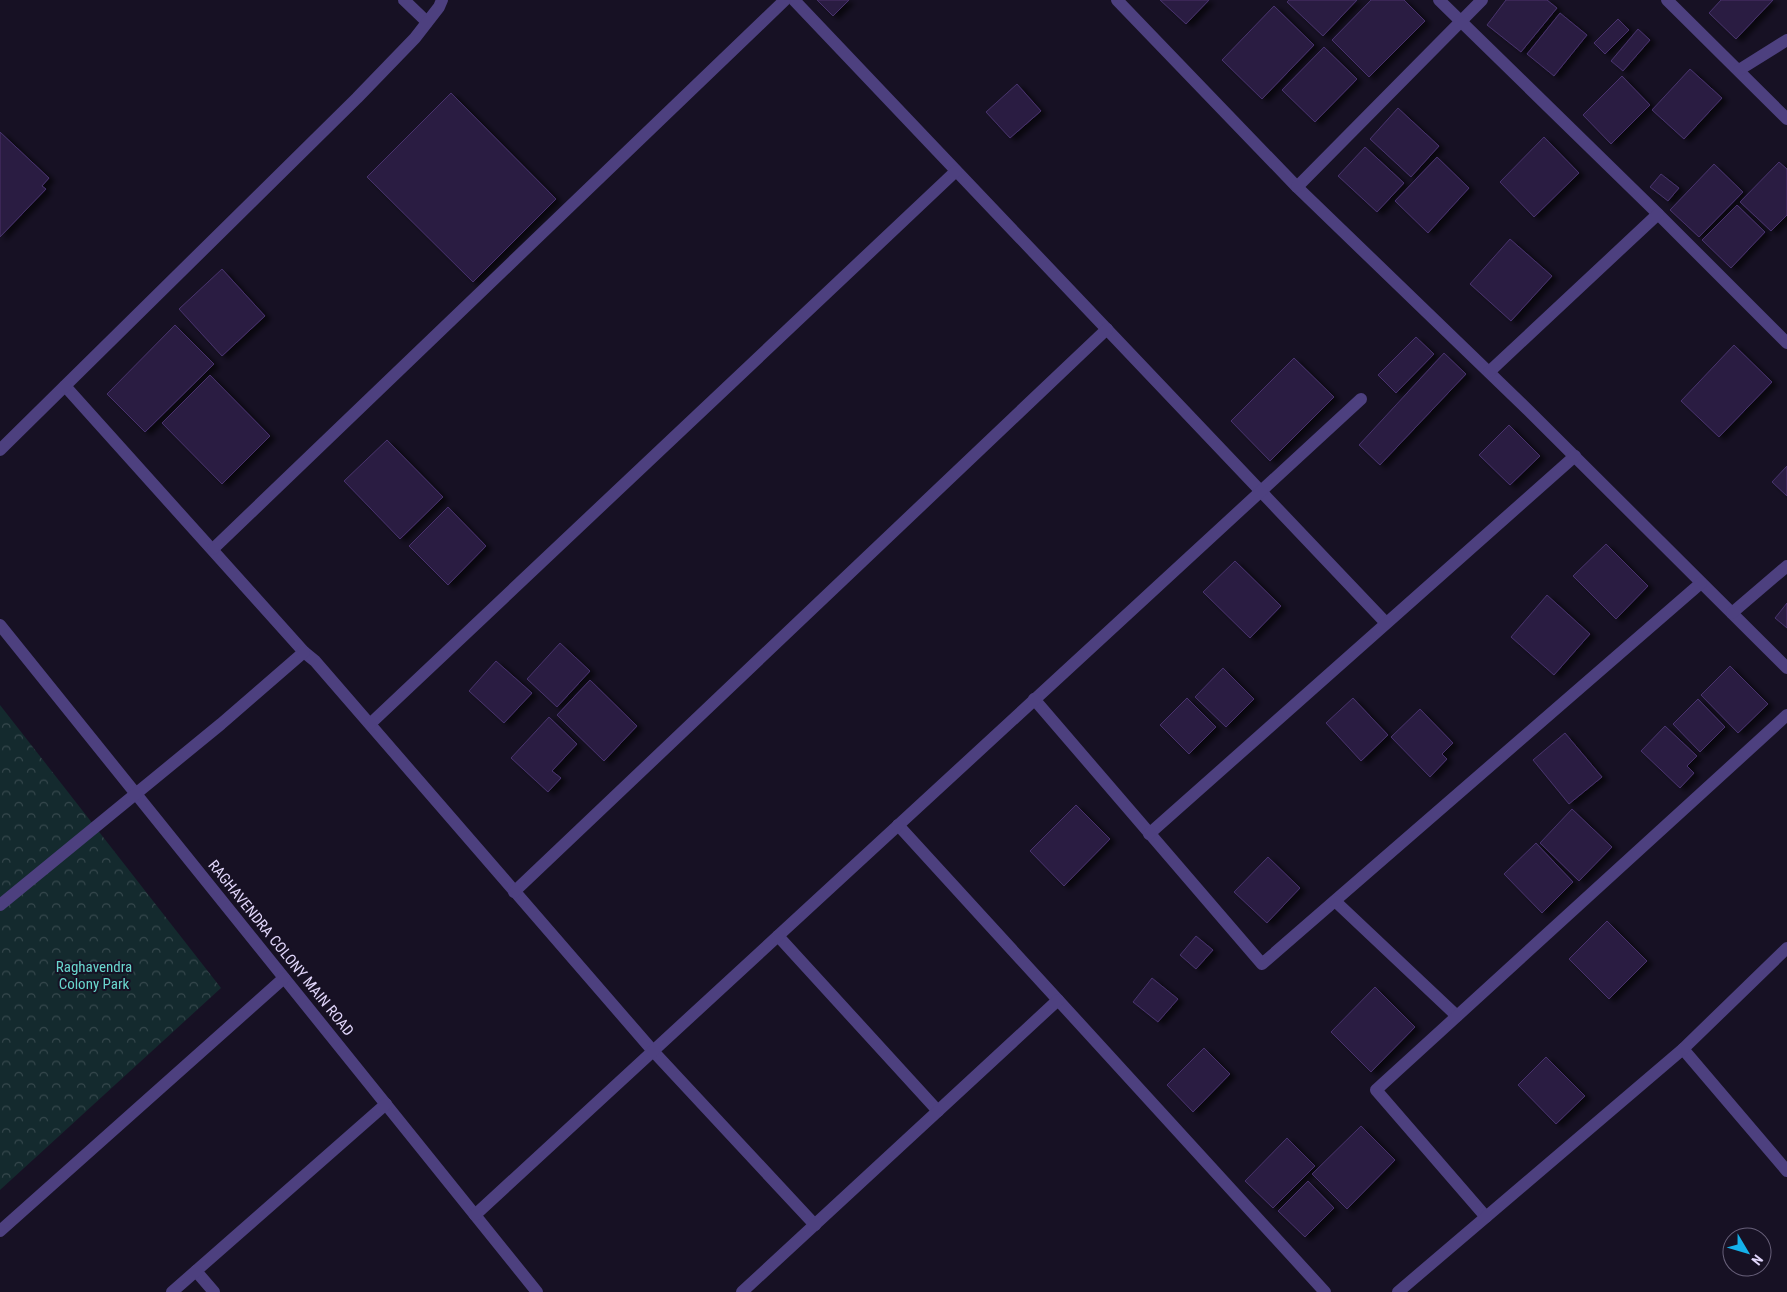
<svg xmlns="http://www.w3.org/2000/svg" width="1787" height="1292" font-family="'Roboto Condensed',sans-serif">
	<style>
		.forest { fill: url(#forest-crowns) }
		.building { fill: #2c1f43; stroke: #48336d; filter: url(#shadow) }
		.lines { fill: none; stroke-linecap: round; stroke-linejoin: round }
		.minor { stroke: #4d407f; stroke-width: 12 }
		.labels { text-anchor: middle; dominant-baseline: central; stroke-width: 4; stroke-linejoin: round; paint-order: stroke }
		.street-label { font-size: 15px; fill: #e2d7fc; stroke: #171124 }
		.park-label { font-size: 15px; fill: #69d6cd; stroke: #171124 }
	</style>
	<defs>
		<pattern id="forest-crowns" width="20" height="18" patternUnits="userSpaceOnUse" patternTransform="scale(1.25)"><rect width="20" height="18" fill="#142a2e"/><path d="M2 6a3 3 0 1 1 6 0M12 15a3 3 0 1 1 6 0" fill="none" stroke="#36484d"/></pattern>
		<filter id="shadow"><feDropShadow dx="5.5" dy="3" stdDeviation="2.5" flood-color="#0009"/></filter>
	</defs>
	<rect width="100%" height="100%" fill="#171124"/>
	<polygon class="forest" points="0,705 221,988 0,1190"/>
	<g class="building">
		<polygon points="817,0 849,0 833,16"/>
		<polygon points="1160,0 1209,0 1186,24"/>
		<polygon points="1289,0 1357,0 1323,36 1287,2"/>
		<polygon points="1371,0 1404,0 1425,21 1369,77 1332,40"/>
		<polygon points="1506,0 1547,0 1557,8 1521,52 1487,25"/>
		<polygon points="1721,0 1773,0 1736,39 1709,13"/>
		<polygon points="1274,6 1314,45 1262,99 1222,60"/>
		<polygon points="1560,13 1587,35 1554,76 1527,54"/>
		<polygon points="1618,19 1629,30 1605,54 1594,43"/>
		<polygon points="1638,29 1650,40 1623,71 1611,61"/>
		<polygon points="1324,47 1357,79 1315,122 1282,90"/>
		<polygon points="1690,69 1722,98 1684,139 1652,110"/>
		<polygon points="1622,76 1650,105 1611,144 1583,115"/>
		<polygon points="1017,84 1041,111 1010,138 986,112"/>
		<polygon points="451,93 556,199 473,282 367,177"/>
		<polygon points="1398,108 1439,146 1411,177 1370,139"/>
		<polygon points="0,132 49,178 42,186 46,189 0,237"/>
		<polygon points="1544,137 1579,173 1534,217 1500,182"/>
		<polygon points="1365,147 1404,183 1377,212 1338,176"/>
		<polygon points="1437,157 1469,188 1428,233 1395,201"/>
		<polygon points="1779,162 1787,169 1787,215 1771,231 1740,202"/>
		<polygon points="1714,164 1743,192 1699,237 1670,210"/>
		<polygon points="1661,174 1679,188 1668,201 1650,187"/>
		<polygon points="1737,205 1765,232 1731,268 1702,240"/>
		<polygon points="1510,239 1552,276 1511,321 1470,284"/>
		<polygon points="222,269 265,316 222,356 179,309"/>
		<polygon points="175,325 214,364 145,432 107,394"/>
		<polygon points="1416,337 1434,354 1396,393 1378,375"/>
		<polygon points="1734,345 1772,382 1719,437 1681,401"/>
		<polygon points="1444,353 1466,374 1380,465 1359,445"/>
		<polygon points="1294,358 1334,397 1270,461 1231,421"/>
		<polygon points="210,375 270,436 222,484 162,423"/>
		<polygon points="1509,425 1540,456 1510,485 1479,455"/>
		<polygon points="387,440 443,497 400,539 344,481"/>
		<polygon points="1787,466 1787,496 1772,482"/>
		<polygon points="448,507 486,546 448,585 409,546"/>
		<polygon points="1606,544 1648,586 1616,619 1573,576"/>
		<polygon points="1235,561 1281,606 1250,638 1203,592"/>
		<polygon points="1547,595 1590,634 1554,675 1511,637"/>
		<polygon points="1787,603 1787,628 1775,618"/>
		<polygon points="560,643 590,671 557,707 527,679"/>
		<polygon points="496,661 532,693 504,723 469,691"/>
		<polygon points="1730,666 1768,704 1738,733 1701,695"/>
		<polygon points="1223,668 1254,699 1226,727 1195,697"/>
		<polygon points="590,680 637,726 604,761 557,715"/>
		<polygon points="1187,698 1216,727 1189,754 1160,725"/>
		<polygon points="1353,698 1388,735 1361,761 1326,723"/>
		<polygon points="1698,699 1725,727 1700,752 1673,724"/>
		<polygon points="1420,709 1453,743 1442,754 1447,759 1430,777 1391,737"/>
		<polygon points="549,717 577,744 552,771 561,778 548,792 511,758"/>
		<polygon points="1665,726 1697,756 1687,766 1694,773 1680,788 1641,751"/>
		<polygon points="1565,733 1602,777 1569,804 1533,760"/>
		<polygon points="1076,805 1110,839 1064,886 1030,851"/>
		<polygon points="1572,809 1612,847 1579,881 1540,843"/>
		<polygon points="1536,843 1573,882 1542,913 1504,874"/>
		<polygon points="1268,857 1300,888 1267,923 1234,892"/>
		<polygon points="1607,921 1647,961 1609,999 1569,959"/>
		<polygon points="1196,936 1213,950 1196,969 1180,955"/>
		<polygon points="1152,978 1178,999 1158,1022 1133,1002"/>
		<polygon points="1375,987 1415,1027 1371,1072 1331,1032"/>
		<polygon points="1204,1048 1230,1074 1193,1112 1167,1085"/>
		<polygon points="1546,1057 1585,1096 1556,1124 1518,1085"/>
		<polygon points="1361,1126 1395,1160 1347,1209 1312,1174"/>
		<polygon points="1287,1138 1315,1166 1273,1208 1245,1181"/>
		<polygon points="1308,1181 1334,1208 1305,1237 1278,1211"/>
	</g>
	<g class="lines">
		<g class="minor">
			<polyline points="404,0 427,22"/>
			<polyline points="794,0 1386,623"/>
			<polyline points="1117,0 1297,187 1529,411 1787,668"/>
			<polyline points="1439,0 1652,208 1787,343"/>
			<polyline points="1667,0 1787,119"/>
			<polyline points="1739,70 1787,40"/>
			<polyline points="1297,187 1482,0"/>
			<polyline points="1489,372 1658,214"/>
			<polyline points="65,386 304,652 315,661 653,1051 815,1225"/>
			<polyline points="0,450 357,98 415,38 439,7 442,0"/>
			<polyline points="213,549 785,0"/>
			<polyline points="1732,613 1787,566"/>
			<polyline points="0,625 537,1292"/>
			<polyline points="1034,699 1262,964 1701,583"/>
			<polyline points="370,724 956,171"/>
			<polyline points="898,825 1325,1292"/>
			<polyline points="1149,834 1575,456"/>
			<polyline points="514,892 1107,329"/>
			<polyline points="1335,901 1457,1016"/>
			<polyline points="0,905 221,724 304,652"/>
			<polyline points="778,936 938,1111"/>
			<polyline points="1683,1049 1787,1171"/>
			<polyline points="475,1215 1361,399"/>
			<polyline points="1486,1217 1376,1090 1787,715"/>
			<polyline points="0,1231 284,978"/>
			<polyline points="196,1271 214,1292"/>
			<polyline points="172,1292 386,1104"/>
			<polyline points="742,1292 1058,1000"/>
			<polyline points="1398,1292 1683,1049 1787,948"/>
		</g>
	</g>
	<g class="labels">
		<g class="street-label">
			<text transform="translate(281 948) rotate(51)">RAGHAVENDRA COLONY MAIN ROAD</text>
		</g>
		<g class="park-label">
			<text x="94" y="967">Raghavendra<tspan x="94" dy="17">Colony Park</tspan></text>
		</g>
	</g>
	<g transform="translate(1747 1252) rotate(128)"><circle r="24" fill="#171124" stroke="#68607a"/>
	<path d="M0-4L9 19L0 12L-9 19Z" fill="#15b1ea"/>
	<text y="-8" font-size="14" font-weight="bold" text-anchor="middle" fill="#e2d7fc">N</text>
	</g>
</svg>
